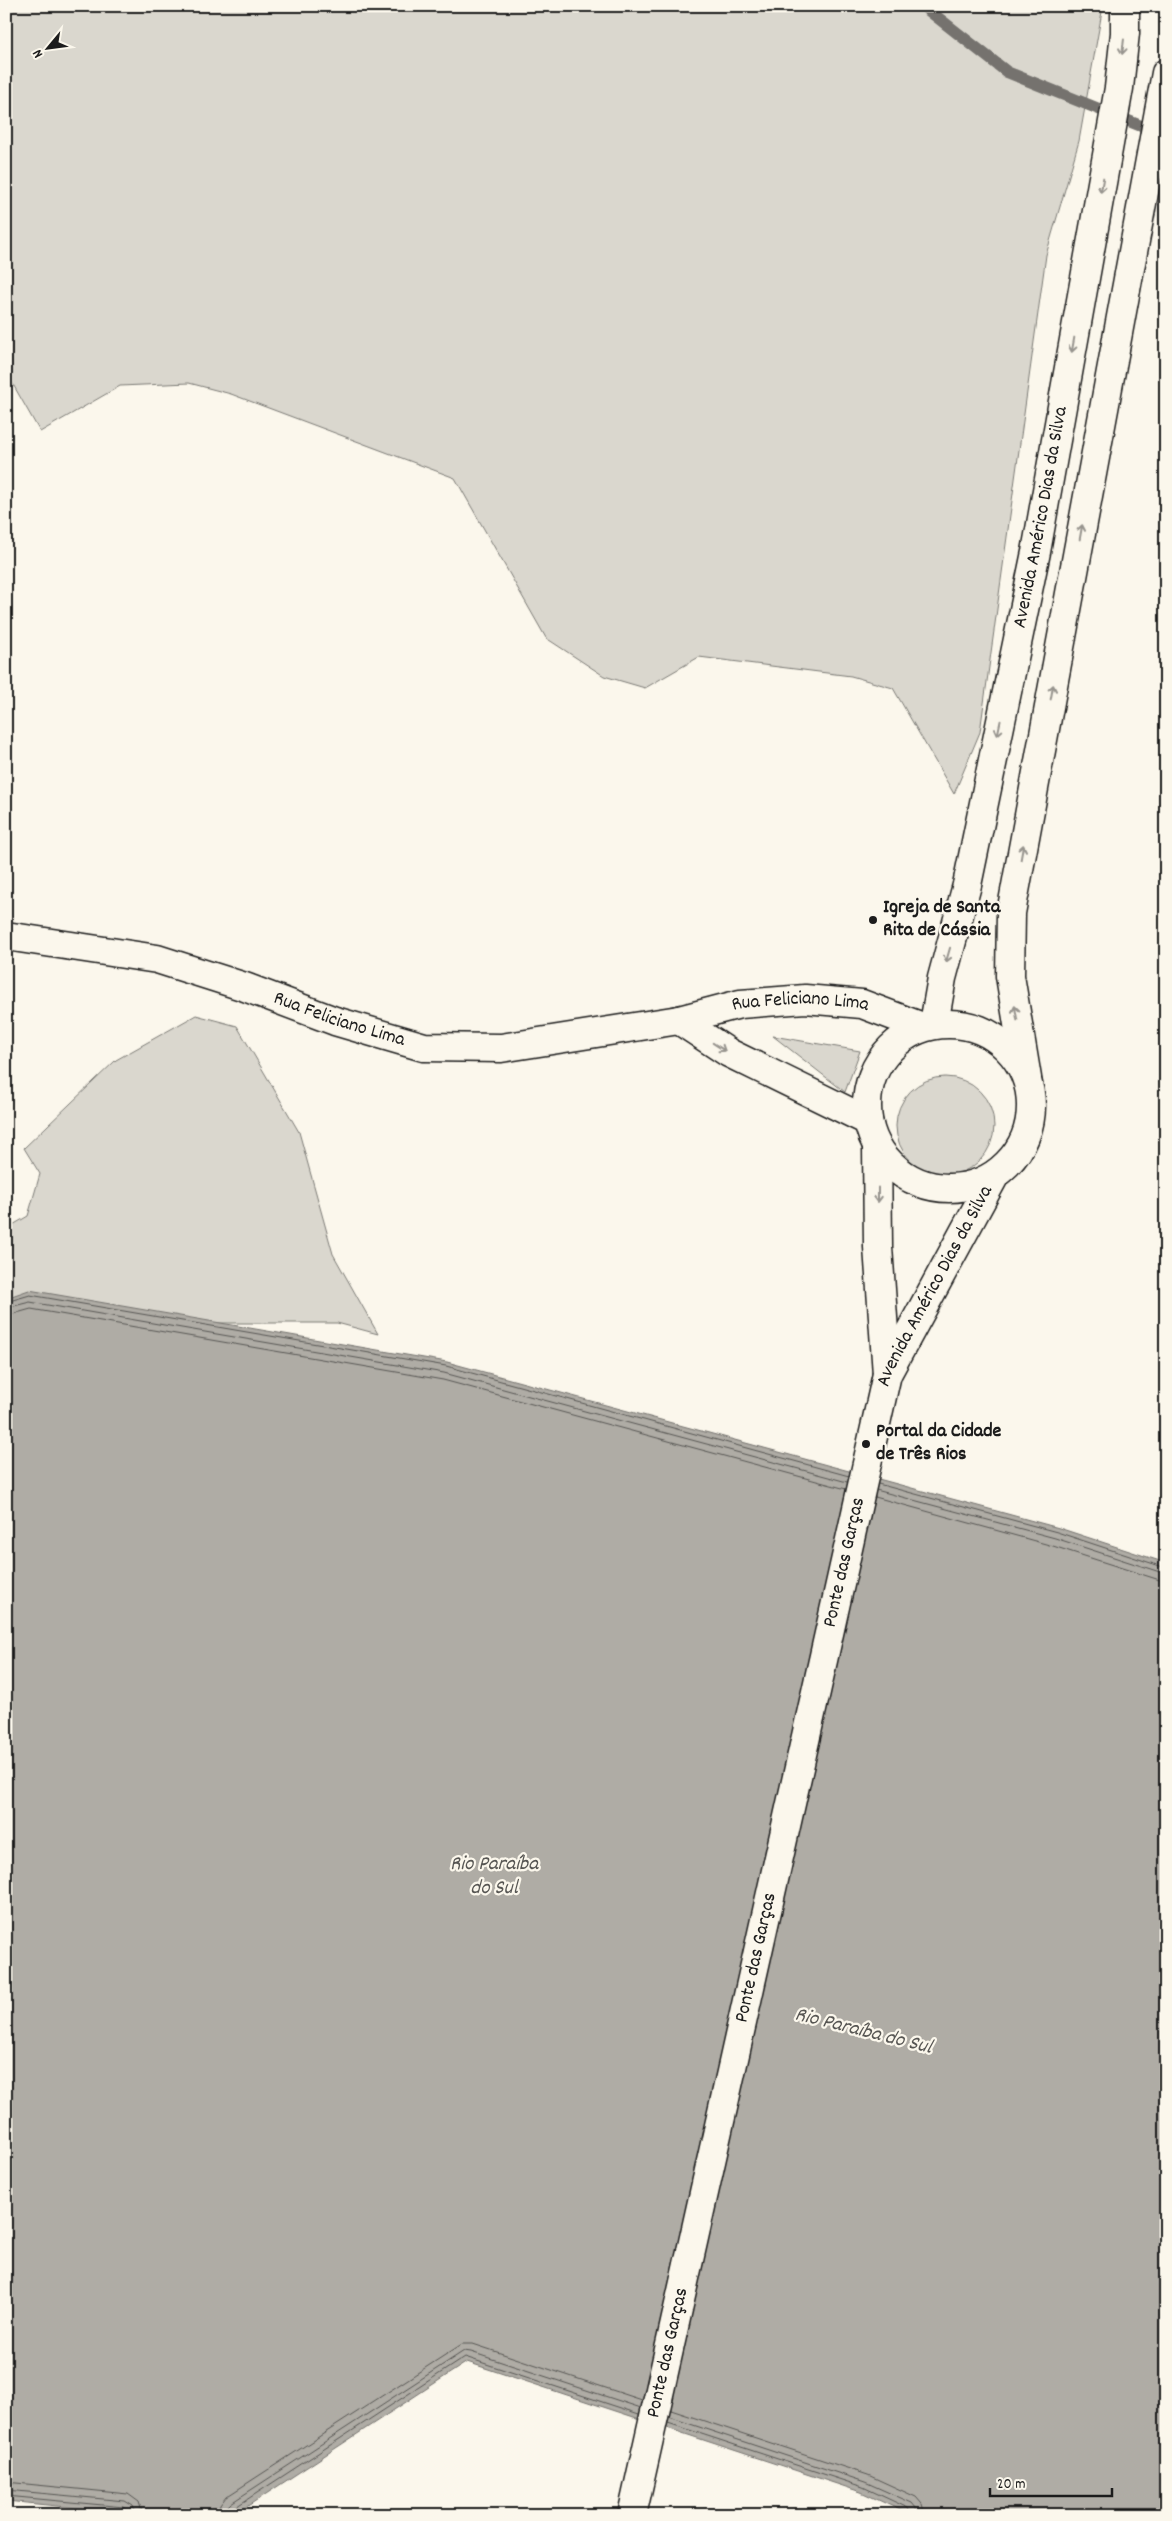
<svg xmlns="http://www.w3.org/2000/svg" width="1172" height="2521" font-family="Dekko,sans-serif">
	<style>
		.green { fill: #dad7ce; stroke: #7b7a75 }
		.water { fill: #afaca5; stroke: #74726e }
		.lines { fill: none; stroke-linecap: round; stroke-linejoin: round }
		.shore { stroke: #575653; stroke-width: 1 }
		.stream { stroke: #74726e; stroke-width: 12 }
		.street-casing { stroke: #1c1c1c; stroke-width: 31 }
		.secondary-casing { stroke: #1c1c1c; stroke-width: 31 }
		.street { stroke: #fbf7ec; stroke-width: 28 }
		.secondary { stroke: #fbf7ec; stroke-width: 28 }
		.oneway { stroke: #97948e }
		.poi-dot { fill: #1c1c1c; stroke: #fbf7ec; stroke-width: 2 }
		.labels { text-anchor: middle; dominant-baseline: central; stroke-width: 4.5; stroke-linejoin: round; paint-order: stroke }
		.street-label { font-size: 20px; fill: #1c1c1c; stroke: #fbf7ec }
		.poi-label { font-size: 20px; font-weight: bold; fill: #1c1c1c; stroke: #fbf7ec; text-anchor: start }
		.water-label { font-size: 21px; font-style: italic; fill: #575653; stroke: #fbf7ec }
	</style>
	<rect width="100%" height="100%" fill="#fbf7ec"/>
	<filter id="ink" filterUnits="userSpaceOnUse"><feTurbulence type="fractalNoise" baseFrequency=".02" numOctaves="2"/><feDisplacementMap in="SourceGraphic" scale="10" xChannelSelector="R" yChannelSelector="G"/><feConvolveMatrix kernelMatrix="1 2 1 2 8 2 1 2 1" color-interpolation-filters="sRGB"/></filter>
	<g filter="url(#ink)">
		<g class="green">
			<polygon points="6,6 1103,6 1079,141 1046,255 980,732 954,794 893,688 851,676 699,657 645,688 604,676 546,638 455,478 231,394 189,383 120,386 40,432 6,372"/>
			<polygon points="196,1015 237,1026 299,1132 333,1254 378,1334 337,1323 6,1323 6,1229 28,1216 40,1174 24,1148 116,1060"/>
			<polygon points="773,1036 860,1051 845,1092"/>
			<circle cx="945" cy="1126" r="49"/>
		</g>
		<polygon class="water" points="29,1290 447,1362 1059,1528 1166,1563 1166,2515 911,2515 861,2492 467,2362 234,2515 149,2515 6,2501 6,1298"/>
		<g class="lines">
			<g class="shore">
				<polyline points="6,1302 30,1295 446,1366 849,1476"/>
				<polyline points="6,1308 30,1302 444,1373 847,1482"/>
				<polyline points="6,1316 31,1309 443,1380 846,1489"/>
				<polyline points="878,1484 1057,1532 1166,1568"/>
				<polyline points="876,1490 1055,1538 1166,1574"/>
				<polyline points="875,1497 1053,1546 1166,1582"/>
				<polyline points="671,2410 868,2475 916,2497 922,2504 925,2515"/>
				<polyline points="669,2417 865,2482 912,2503 916,2508 917,2515"/>
				<polyline points="668,2423 863,2487 908,2508 911,2515"/>
				<polyline points="6,2482 128,2494 139,2502 143,2515"/>
				<polyline points="6,2490 125,2501 133,2506 136,2515"/>
				<polyline points="6,2496 124,2507 128,2510 130,2515"/>
				<polyline points="218,2515 220,2505 226,2497 462,2344 473,2344 642,2400"/>
				<polyline points="225,2515 226,2508 231,2503 464,2351 471,2352 641,2408"/>
				<polyline points="232,2515 234,2508 465,2357 639,2414"/>
			</g>
			<polyline class="stream" points="923,6 1007,72 1156,132"/>
			<defs>
				<g id="street">
					<path id="s1" d="M6 936 157 959 245 987 335 1021 424 1047 501 1048 679 1020 740 1004 805 999 862 1004 920 1026"/>
					<polyline points="679,1020 729,1053 868,1121"/>
				</g>
				<g id="secondary">
					<circle cx="949" cy="1106" r="82"/>
					<path id="s2" d="M934 1024 942 978 967 885 1036 552 1119 88 1125 33V6"/>
					<polyline points="1027,1078 1010,976 1011,913 1166,73"/>
					<polyline points="877,1146 878,1247 887,1374"/>
					<path id="s3" d="M632 2515 887 1374 995 1175"/>
				</g>
			</defs>
			<use href="#street" class="street-casing"/>
			<use href="#secondary" class="secondary-casing"/>
			<use href="#street" class="street"/>
			<use href="#secondary" class="secondary"/>
		</g>
		<defs><path id="oneway-shaft" d="M-6 0H5M1.5-3L5.5 0L1.5 3" fill="none" stroke-width="1.6" stroke-linecap="round" stroke-linejoin="round" transform="scale(1.25)"/></defs>
		<g class="oneway">
			<use href="#oneway-shaft" transform="translate(1123 47) rotate(97)"/>
			<use href="#oneway-shaft" transform="translate(1102 185) rotate(100)"/>
			<use href="#oneway-shaft" transform="translate(1073 345) rotate(100)"/>
			<use href="#oneway-shaft" transform="translate(1081 532) rotate(-80)"/>
			<use href="#oneway-shaft" transform="translate(1052 692) rotate(-80)"/>
			<use href="#oneway-shaft" transform="translate(999 728) rotate(102)"/>
			<use href="#oneway-shaft" transform="translate(1022 852) rotate(-80)"/>
			<use href="#oneway-shaft" transform="translate(948 955) rotate(106)"/>
			<use href="#oneway-shaft" transform="translate(1016 1013) rotate(-100)"/>
			<use href="#oneway-shaft" transform="translate(719 1047) rotate(33)"/>
			<use href="#oneway-shaft" transform="translate(878 1195) rotate(90)"/>
		</g>
	</g>
	<g class="poi-dot">
		<circle cx="873" cy="920" r="5"/>
		<circle cx="866" cy="1444" r="5"/>
	</g>
	<g class="labels">
		<g class="street-label">
			<text stroke="none"><textPath href="#s2" startOffset="518">Avenida Américo Dias da Silva</textPath></text>
			<text stroke="none"><textPath href="#s1" startOffset="815">Rua Feliciano Lima</textPath></text>
			<text stroke="none"><textPath href="#s1" startOffset="345">Rua Feliciano Lima</textPath></text>
			<text stroke="none"><textPath href="#s3" startOffset="1269">Avenida Américo Dias da Silva</textPath></text>
			<text stroke="none"><textPath href="#s3" startOffset="976">Ponte das Garças</textPath></text>
			<text stroke="none"><textPath href="#s3" startOffset="571">Ponte das Garças</textPath></text>
			<text stroke="none"><textPath href="#s3" startOffset="166">Ponte das Garças</textPath></text>
		</g>
		<g class="poi-label">
			<text x="883" y="908">Igreja de Santa<tspan x="883" dy="23">Rita de Cássia</tspan></text>
			<text x="876" y="1432">Portal da Cidade<tspan x="876" dy="23">de Três Rios</tspan></text>
		</g>
		<g class="water-label">
			<text x="494" y="1865">Rio Paraíba<tspan x="494" dy="24">do Sul</tspan></text>
			<text transform="translate(863 2032) rotate(14)">Rio Paraíba do Sul</text>
		</g>
	</g>
	<rect width="1172" height="2521" fill="none" stroke="#fbf7ec" stroke-width="25"/>
	<rect x="12" y="12" width="1147" height="2496" fill="none" stroke="#1c1c1c" stroke-width="2" filter="url(#ink)"/>
	<g transform="translate(48 48) rotate(241)" stroke="#fbf7ec" stroke-width="4" paint-order="stroke">
	<path d="M0-4L9 19L0 12L-9 19Z" fill="#1c1c1c"/>
	<text y="-8" font-size="14" font-weight="bold" text-anchor="middle" fill="#1c1c1c">N</text>
	</g>
	<path d="M990 2488v8h122v-8" fill="none" stroke="#1c1c1c" stroke-width="2.5"/>
	<text x="997" y="2488" font-size="15" fill="#1c1c1c" stroke="#fbf7ec" stroke-width="4" paint-order="stroke">20 m</text>
</svg>
